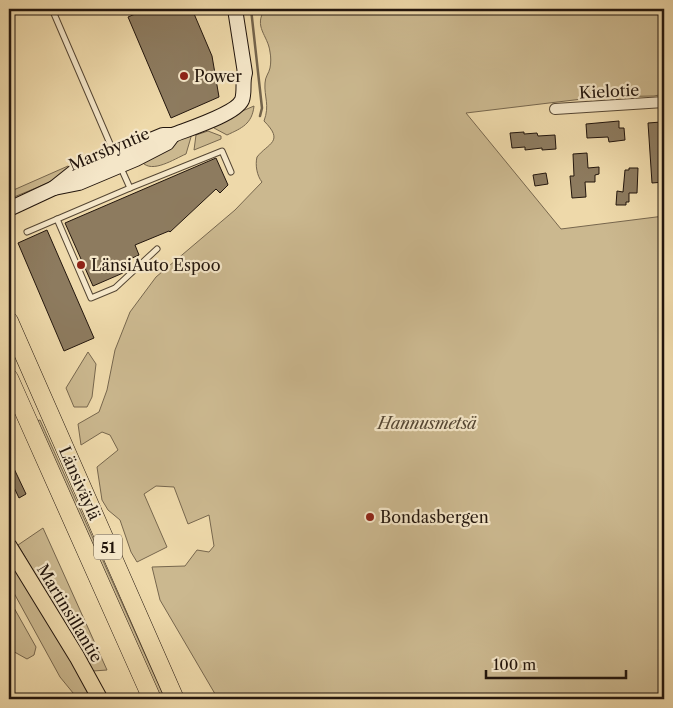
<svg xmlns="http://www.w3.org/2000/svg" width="673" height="708" font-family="'Libre Caslon Text',serif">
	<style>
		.green { fill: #cbb88f; stroke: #77674e }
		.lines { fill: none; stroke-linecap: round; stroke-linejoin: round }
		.stream { stroke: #73634b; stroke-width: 2.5 }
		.building { fill: #8d7b5f; stroke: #23160d }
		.lane-casing { stroke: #564734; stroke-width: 7 }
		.street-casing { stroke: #564734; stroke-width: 12 }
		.secondary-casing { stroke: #23160d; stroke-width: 16 }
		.primary-casing { stroke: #23160d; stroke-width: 17 }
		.highway-casing { stroke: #23160d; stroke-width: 19 }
		.lane { stroke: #f4e6c8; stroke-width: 5 }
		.street { stroke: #f4e6c8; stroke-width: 10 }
		.secondary { stroke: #f4e6c8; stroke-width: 14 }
		.primary { stroke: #eed9aa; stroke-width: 15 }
		.highway { stroke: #eed9aa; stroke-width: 18 }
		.poi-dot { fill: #8f2418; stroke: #f4e6c8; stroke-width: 2 }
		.labels { text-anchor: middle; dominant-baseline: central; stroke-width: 4.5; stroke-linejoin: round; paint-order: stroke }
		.shield { fill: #f4e6c8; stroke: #625445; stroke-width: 1 }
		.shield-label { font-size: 15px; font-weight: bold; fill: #23160d }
		.poi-label { font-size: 16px; fill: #23160d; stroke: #f4e6c8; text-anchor: start }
		.street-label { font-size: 16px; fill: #23160d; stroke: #f4e6c8 }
		.park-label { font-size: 16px; font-style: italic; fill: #554734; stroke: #f4e6c8 }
	</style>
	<rect width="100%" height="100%" fill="#eed9aa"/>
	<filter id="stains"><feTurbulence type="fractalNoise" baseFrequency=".004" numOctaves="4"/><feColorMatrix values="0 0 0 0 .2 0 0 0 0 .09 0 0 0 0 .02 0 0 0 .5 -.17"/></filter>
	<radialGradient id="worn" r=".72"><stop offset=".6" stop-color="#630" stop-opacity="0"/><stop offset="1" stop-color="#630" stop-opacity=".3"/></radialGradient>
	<g class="green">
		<path d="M265 9H664V94L654 96 599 97 466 113 561 229 664 216V699H218L160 600 152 567 185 566 197 550 209 552 214 546 209 515 188 524 174 487 156 486 144 494 167 547 137 562 131 552 120 520 108 510 102 500 97 467 118 450 110 435 102 432 81 445 78 424 99 412 107 390 115 350 130 312 156 277 235 210 262 182C257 176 255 165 257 157 268 143 285 142 264 121 270 105 264 97 265 83 265 77 269 73 270 68 271 63 271 57 270 52 268 35 253 27 265 9Z"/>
		<path d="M254 106C252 124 242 128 227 135L214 128 212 124Z"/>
		<polygon points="208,131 221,136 221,139 194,150 196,135"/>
		<path d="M190 134 191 137 186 154C174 159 152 174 142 162Z"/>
		<polygon points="68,166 70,169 53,181 9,199 9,192"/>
		<polygon points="88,352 96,364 92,397 87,407 74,407 66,388"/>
		<polygon points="40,420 165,699 159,699 36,421"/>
		<polygon points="43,528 107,670 93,671 18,545"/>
		<polygon points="9,561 18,570 93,699 78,699 60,677 9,584"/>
		<polygon points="9,599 36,647 34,655 27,659 9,649"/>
	</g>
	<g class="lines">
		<polyline class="stream" points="251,9 262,108 260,116"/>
	</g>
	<g class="building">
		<polygon points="147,9 192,9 212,56 219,97 171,118 128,17"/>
		<polygon points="619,121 619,128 624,128 625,140 609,142 608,137 587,138 586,124"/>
		<polygon points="661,122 664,182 652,183 648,123"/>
		<polygon points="524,132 524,134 537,133 538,136 555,135 556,149 542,150 542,148 525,150 525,147 512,148 510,133"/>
		<polygon points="587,153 588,168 599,167 599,174 595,175 595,182 585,182 586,197 572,198 570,176 574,176 573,154"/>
		<polygon points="216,158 228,185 220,193 216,189 170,232 169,231 135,245 139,255 119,264 123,273 93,286 65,223"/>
		<polygon points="629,168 638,168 637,193 629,193 629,202 626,202 626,205 616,205 617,191 623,192 625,170 629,170"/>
		<polygon points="546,173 548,184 535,186 533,175"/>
		<polygon points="47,230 94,338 64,351 18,243"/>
		<polygon points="9,458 26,494 19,498 9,477"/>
	</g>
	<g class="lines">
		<defs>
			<g id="lane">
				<polyline points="52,9 114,153"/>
				<polyline points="130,188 222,151 231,172"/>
				<polyline points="57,219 91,298 115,288 157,249"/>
				<polyline points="27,232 130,188 121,168"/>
			</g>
			<polyline id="street" points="555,109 664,102"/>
			<g id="secondary">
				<path d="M54 188 74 172 163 135H173C188 129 236 114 242 100 245 91 242 83 245 73L235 9"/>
				<polyline points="9,209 54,188 79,183 136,159 167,143 173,135"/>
			</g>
			<polyline id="primary" points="9,546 77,657 100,699"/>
			<g id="highway">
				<polyline points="9,321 175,699"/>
				<polyline points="9,378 152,699"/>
			</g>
		</defs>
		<use href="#lane" class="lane-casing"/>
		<use href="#street" class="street-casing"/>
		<use href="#secondary" class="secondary-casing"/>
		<use href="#primary" class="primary-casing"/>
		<use href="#highway" class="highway-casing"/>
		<use href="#lane" class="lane"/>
		<use href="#street" class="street"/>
		<use href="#secondary" class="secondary"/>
		<use href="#primary" class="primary"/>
		<use href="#highway" class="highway"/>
	</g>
	<g class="poi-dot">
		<circle cx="184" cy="76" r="5"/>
		<circle cx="81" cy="265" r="5"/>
		<circle cx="370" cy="517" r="5"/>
	</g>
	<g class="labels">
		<rect class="shield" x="94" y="534.5" width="28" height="25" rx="4"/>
		<g class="shield-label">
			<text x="108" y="547">51</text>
		</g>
		<g class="poi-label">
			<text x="194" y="76">Power</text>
			<text x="91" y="265">LänsiAuto Espoo</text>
			<text x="380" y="517">Bondasbergen</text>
		</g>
		<g class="street-label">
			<text transform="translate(609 91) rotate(-3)">Kielotie</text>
			<text transform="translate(109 149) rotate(-23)">Marsbyntie</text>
			<text transform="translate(80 483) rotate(66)">Länsiväylä</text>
			<text transform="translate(70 613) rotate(59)">Martinsillantie</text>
		</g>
		<g class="park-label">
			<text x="427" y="423">Hannusmetsä</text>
		</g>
	</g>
	<rect width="673" height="708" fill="none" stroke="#eed9aa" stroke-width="30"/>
	<rect x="10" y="10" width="653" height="688" fill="none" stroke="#23160d" stroke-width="2.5"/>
	<rect x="15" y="15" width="643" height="678" fill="none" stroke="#23160d"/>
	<path d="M486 670v8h140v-8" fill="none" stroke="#23160d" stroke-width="2.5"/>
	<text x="493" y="670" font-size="15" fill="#23160d" stroke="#f4e6c8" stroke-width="4" paint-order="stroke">100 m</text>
	<rect width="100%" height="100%" filter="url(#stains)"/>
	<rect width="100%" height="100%" fill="url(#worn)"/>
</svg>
